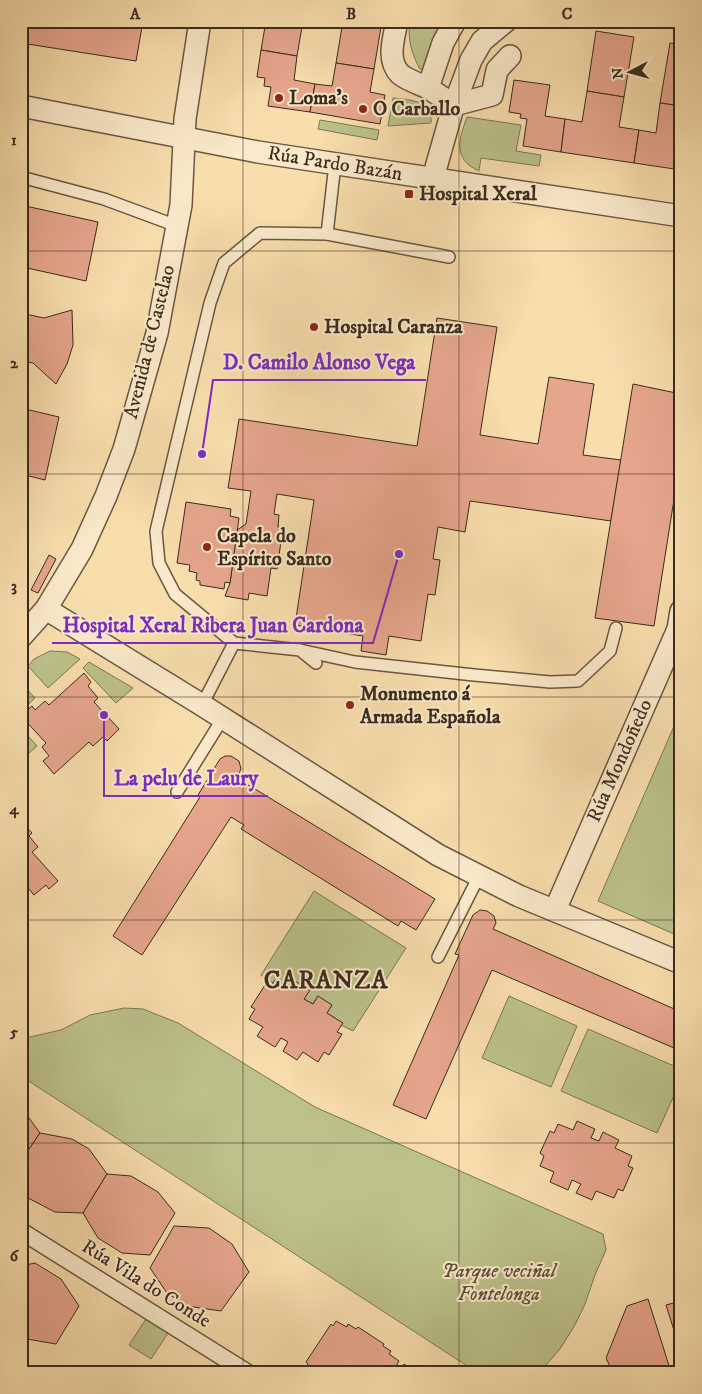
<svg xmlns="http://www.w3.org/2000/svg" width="702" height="1394" font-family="'IM FELL DW Pica',serif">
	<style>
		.green { fill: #bcc18a; stroke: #7c7654 }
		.building { fill: #e6a68c; stroke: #3b2b1d }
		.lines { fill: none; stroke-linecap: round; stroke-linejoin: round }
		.service-casing { stroke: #6a5841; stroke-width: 14 }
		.pedestrian-casing { stroke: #6a5841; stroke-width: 19 }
		.minor-casing { stroke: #6a5841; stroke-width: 24 }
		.service { stroke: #fae9ca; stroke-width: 11 }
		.pedestrian { stroke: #fae9ca; stroke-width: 16 }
		.minor { stroke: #fae9ca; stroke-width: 21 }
		.grid { fill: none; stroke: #3b2b1d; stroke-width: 1; stroke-opacity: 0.55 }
		.poi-dot { fill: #8f2418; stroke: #fae9ca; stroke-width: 2 }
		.labels { text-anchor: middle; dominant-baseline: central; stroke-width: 4; stroke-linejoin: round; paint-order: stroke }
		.poi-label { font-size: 20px; font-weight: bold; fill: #3b2b1d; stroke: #fae9ca; text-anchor: start }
		.street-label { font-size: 20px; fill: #3b2b1d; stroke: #fae9ca }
		.park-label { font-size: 20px; font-style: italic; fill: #5b5038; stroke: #fae9ca }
		.district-label { font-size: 25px; font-weight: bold; letter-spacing: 1px; fill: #3b2b1d; stroke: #fae9ca }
		.leader { fill: none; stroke: #7b2cbf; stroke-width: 2 }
		.callout-dot { fill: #7b2cbf; stroke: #fae9ca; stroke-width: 2 }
		.callout-label { font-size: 21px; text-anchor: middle; font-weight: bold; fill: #7b2cbf; stroke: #fae9ca; stroke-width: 4; stroke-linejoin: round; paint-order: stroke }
		.neatline { fill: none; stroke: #3b2b1d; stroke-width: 2 }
		.grid-label { font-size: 16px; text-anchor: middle; font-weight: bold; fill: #3b2b1d }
	</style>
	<rect width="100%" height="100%" fill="#f8ddad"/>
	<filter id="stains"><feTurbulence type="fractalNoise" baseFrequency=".004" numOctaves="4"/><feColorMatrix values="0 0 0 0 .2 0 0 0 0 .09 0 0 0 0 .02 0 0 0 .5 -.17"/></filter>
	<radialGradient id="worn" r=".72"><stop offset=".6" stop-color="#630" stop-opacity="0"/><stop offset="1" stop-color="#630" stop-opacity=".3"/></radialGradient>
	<g class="green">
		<path d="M410 21H446L425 70 420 69C412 55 407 38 410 21Z"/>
		<path d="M393 98C410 100 433 100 431 123L388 126Z"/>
		<path d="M467 117 521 125 516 151 541 155 539 166 481 158 479 171C452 159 459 139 467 117Z"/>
		<polygon points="320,120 379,130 377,140 318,129"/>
		<polygon points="50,651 67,652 80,659 48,688 28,666 34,659"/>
		<polygon points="89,662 133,688 116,703 83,668"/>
		<polygon points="21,683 35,698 21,711"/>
		<polygon points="681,710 681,937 598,901"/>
		<polygon points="21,728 37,746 21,760"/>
		<polygon points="314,891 406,948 353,1031 341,1025 342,1023 327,1013 318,996 313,1004 304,999 309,990 288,988 275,980 273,983 261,975"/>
		<polygon points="509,996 577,1026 551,1087 482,1058"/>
		<polygon points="124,1008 143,1009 178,1023 315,1107 603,1234 606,1250 595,1275 585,1304 575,1325 560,1349 545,1366 534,1373 478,1373 21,1076 21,1039 61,1030 90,1015"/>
		<polygon points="588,1029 681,1069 681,1080 657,1133 561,1091"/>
		<polygon points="148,1316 170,1330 151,1359 129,1345"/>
	</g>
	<g class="building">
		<polygon points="21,21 143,21 136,61 21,43"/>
		<polygon points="266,21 303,21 297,56 261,50"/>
		<polygon points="343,21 382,21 374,69 336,63"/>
		<polygon points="596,31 634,37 624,97 587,91"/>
		<polygon points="670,43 681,45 681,106 660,103"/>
		<polygon points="261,50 297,56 294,80 315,84 310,112 268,106 271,87 264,86 265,78 257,77"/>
		<polygon points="336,63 374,69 370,92 385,95 380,124 310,112 315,84 332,86"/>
		<polygon points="514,80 550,85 545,116 565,119 561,152 523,146 527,119 520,118 521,114 509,112"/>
		<polygon points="587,91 624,97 619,127 639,130 634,163 561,152 565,119 582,122"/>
		<polygon points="660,103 681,106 681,170 634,163 639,130 656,133"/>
		<polygon points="21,205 98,222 86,281 27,268 21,295"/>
		<polygon points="72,310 73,345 67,364 56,384 33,363 21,361 21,313 44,318"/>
		<polygon points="437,318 497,327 480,435 538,444 549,377 594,384 583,455 621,460 611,521 470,501 465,532 438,527 433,559 440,560 435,595 428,594 421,641 389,636 386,655 361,651 363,636 295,625 314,500 277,494 274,514 279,515 278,527 283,528 277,569 271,568 267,596 249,593 248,600 225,596 230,583 237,530 246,524 251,491 228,488 239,419 417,446"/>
		<polygon points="633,384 681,394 681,455 654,626 595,618"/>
		<polygon points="21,408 59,417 45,480 21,474"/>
		<polygon points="186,502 231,509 230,516 239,518 230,583 225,582 224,589 200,585 200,581 196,580 197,573 189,571 190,565 177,563"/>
		<polygon points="49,555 56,559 38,593 31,590"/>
		<polygon points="84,673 91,682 88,686 98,698 94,702 119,729 107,741 103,737 93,746 89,742 54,774 43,761 49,756 42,747 46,743 21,716 32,706 35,710 45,701 49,705"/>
		<polygon points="225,756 231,756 239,761 241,769 237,778 435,899 416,930 401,921 398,926 241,829 244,825 231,817 142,955 113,936 200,797 198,795 220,759"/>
		<polygon points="22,822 32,833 29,836 38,847 32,852 58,881 49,889 46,885 34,895 29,889 27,892 21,885"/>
		<polygon points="480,910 487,911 494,916 496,923 493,929 681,1012 681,1051 492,970 426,1119 393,1105 459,955 455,954 473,915"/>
		<polygon points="275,980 288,988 293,980 310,990 304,999 313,1004 318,996 332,1005 327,1013 343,1023 337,1032 342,1034 329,1055 324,1052 318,1062 303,1052 297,1060 283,1051 288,1042 281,1038 275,1047 257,1036 263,1027 249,1019 255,1009 251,1007 265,985 270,988"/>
		<polygon points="21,1107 40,1133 21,1161"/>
		<polygon points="577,1121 595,1129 591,1138 599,1141 603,1132 619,1140 615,1148 632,1156 628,1166 633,1168 623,1191 618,1189 614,1198 596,1191 592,1200 576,1193 581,1184 572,1180 568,1190 550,1182 554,1172 540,1166 544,1156 540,1153 550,1131 554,1133 558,1124 573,1130"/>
		<polygon points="40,1133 72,1139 89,1149 107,1174 83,1213 55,1212 28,1198 21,1186 21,1161"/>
		<polygon points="107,1174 131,1176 158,1192 175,1213 150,1255 122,1253 98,1238 83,1213"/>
		<polygon points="174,1226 209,1228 232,1244 249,1272 221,1311 187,1306 167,1293 150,1268"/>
		<polygon points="35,1263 61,1279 79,1306 56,1344 21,1338 21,1266"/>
		<polygon points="648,1299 671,1372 613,1373 606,1358 627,1306"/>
		<polygon points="681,1301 681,1353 666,1305"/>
		<polygon points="336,1321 347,1327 348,1324 356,1329 358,1327 384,1344 383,1346 391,1351 389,1354 399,1361 396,1366 399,1368 396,1373 378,1373 366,1365 361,1373 310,1373 305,1369 308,1364 306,1362 331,1324 333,1326"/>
		<polygon points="404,1364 415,1371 417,1368 424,1373 396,1373 399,1368 401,1369"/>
	</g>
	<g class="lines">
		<defs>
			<g id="service">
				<polyline points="21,177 104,199 177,226"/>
				<polyline points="327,234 335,164"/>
				<polyline points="234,643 175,594 159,563 156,531 210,303 224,263 260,233 327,234 449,257"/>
				<polyline points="300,650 355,662 474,675 550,682 578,681 610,651 616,628"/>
				<polyline points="202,705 234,643 300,650 316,663"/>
				<polyline points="177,792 223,718"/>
				<polyline points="438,957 479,876"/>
			</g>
			<polyline id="pedestrian" points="21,1231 248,1373"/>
			<g id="minor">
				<path d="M397 21C394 38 386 60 400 74 407 80 420 84 428 88"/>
				<polyline points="455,21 443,43 428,88 454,105 492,95 497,70 510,56"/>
				<polyline points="21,106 258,152 681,216"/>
				<polyline points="433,178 452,111 471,60 482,41 506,21"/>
				<polyline points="46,609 202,705 438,855 519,896 681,963"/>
				<polyline points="21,637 46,609 82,549 106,496 124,449 157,333 181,205 185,119 200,21"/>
				<polyline points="555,910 678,629 681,611"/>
			</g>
		</defs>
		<use href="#service" class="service-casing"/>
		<use href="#pedestrian" class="pedestrian-casing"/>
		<use href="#minor" class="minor-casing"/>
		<use href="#service" class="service"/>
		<use href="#pedestrian" class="pedestrian"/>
		<use href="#minor" class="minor"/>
	</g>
	<path class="grid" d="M243 21V1373M459 21V1373M21 251H681M21 474H681M21 697H681M21 920H681M21 1143H681"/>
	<g class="poi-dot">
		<circle cx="279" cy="98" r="5"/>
		<circle cx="363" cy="109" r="5"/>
		<rect x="404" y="189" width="10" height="10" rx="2.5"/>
		<circle cx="314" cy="327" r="5"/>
		<circle cx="207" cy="547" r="5"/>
		<circle cx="350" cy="705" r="5"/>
	</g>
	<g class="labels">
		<g class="poi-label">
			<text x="289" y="98">Loma's</text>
			<text x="373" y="109">O Carballo</text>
			<text x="419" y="194">Hospital Xeral</text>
			<text x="324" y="327">Hospital Caranza</text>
			<text x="217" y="536">Capela do<tspan x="217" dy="23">Espírito Santo</tspan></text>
			<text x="360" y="694">Monumento á<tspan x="360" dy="23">Armada Española</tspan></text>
		</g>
		<g class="street-label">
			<text transform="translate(335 164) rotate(9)">Rúa Pardo Bazán</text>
			<text transform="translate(150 342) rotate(-76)">Avenida de Castelao</text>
			<text transform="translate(620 761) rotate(-66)">Rúa Mondoñedo</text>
			<text transform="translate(146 1284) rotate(32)">Rúa Vila do Conde</text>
		</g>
		<g class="park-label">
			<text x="499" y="1271">Parque veciñal<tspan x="499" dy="23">Fontelonga</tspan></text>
		</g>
		<g class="district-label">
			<text x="326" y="980">CARANZA</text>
		</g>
	</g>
	<path class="leader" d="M202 454L213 380H426M399 554L373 643H52M104 715L104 796H268"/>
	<g class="callout-dot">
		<circle cx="202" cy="454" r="5"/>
		<circle cx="399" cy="554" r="5"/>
		<circle cx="104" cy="715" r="5"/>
	</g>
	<g class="callout-label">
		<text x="319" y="369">D. Camilo Alonso Vega</text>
		<text x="213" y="632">Hospital Xeral Ribera Juan Cardona</text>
		<text x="186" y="785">La pelu de Laury</text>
	</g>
	<rect width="702" height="1394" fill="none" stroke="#f8ddad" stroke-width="55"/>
	<g transform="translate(630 72) rotate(264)" stroke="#fae9ca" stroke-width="4" paint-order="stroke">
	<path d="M0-4L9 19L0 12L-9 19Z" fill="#3b2b1d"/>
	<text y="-8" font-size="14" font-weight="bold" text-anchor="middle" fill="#3b2b1d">N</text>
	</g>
	<rect x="28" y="28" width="646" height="1338" class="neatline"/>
	<g class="grid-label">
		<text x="135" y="19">A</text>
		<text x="351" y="19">B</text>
		<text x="567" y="19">C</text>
		<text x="14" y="145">1</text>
		<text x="14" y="368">2</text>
		<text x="14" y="591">3</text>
		<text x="14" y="814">4</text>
		<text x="14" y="1037">5</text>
		<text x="14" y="1261">6</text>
	</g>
	<rect width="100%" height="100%" filter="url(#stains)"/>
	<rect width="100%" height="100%" fill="url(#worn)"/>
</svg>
